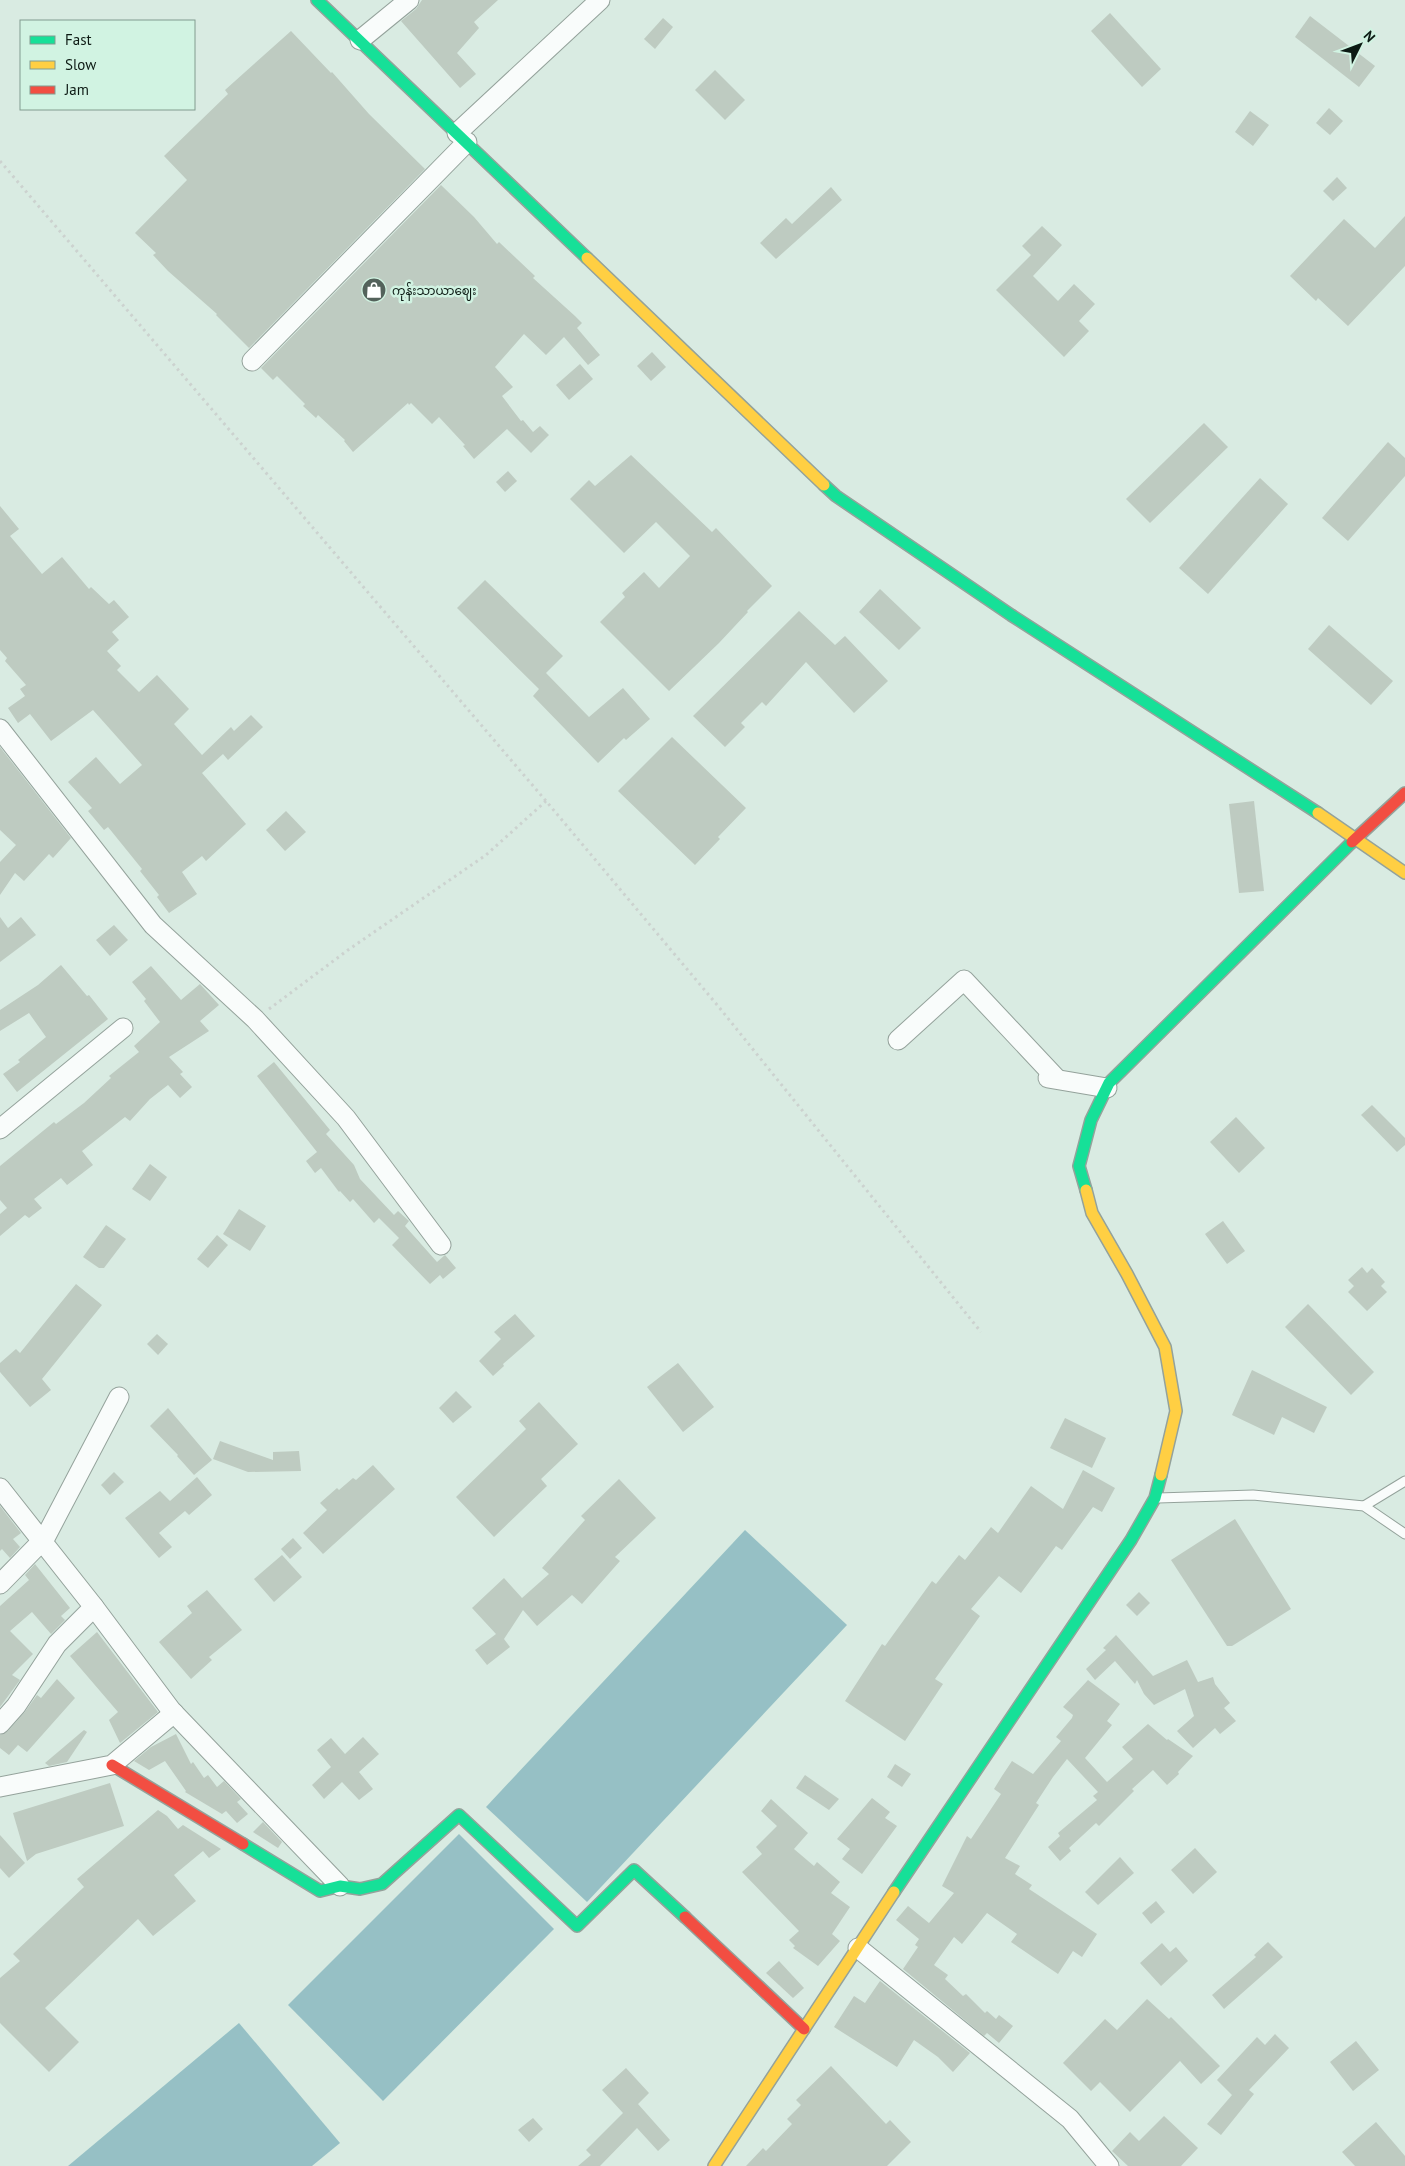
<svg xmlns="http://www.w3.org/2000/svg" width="1405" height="2166" font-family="'PT Sans','Noto Sans Myanmar',sans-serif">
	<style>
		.water { fill: #96c0c5 }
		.building { fill: #becbc1 }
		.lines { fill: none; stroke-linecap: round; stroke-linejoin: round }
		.lane-casing { stroke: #94a29b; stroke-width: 11 }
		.street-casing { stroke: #94a29b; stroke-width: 21 }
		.fast-casing { stroke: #94a29b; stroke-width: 14 }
		.slow-casing { stroke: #94a29b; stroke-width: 14 }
		.jam-casing { stroke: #94a29b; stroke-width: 14 }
		.path { stroke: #ccd2cf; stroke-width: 3; stroke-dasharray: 2.5 4; stroke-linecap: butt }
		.lane { stroke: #f9fcfb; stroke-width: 9 }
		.street { stroke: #f9fcfb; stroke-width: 19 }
		.fast { stroke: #16e098; stroke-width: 11 }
		.slow { stroke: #ffcf43; stroke-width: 11 }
		.jam { stroke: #f24e42; stroke-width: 11 }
		.labels { text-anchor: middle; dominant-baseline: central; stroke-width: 5; stroke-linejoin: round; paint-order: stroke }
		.poi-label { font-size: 12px; fill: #0c1913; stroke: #d1f3e2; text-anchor: start }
	</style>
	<rect width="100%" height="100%" fill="#d9ebe2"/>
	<g class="water">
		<polygon points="745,1530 847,1625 587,1902 486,1807"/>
		<polygon points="459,1834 554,1929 383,2101 288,2005"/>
		<polygon points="239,2023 340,2143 312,2166 68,2166"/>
	</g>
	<g class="building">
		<polygon points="422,0 498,0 474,22 479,28 457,53 476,74 460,88 401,21 416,9"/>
		<polygon points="1110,13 1161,69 1142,87 1091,31"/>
		<polygon points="1310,16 1375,66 1359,87 1295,37"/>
		<polygon points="663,18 673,27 655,49 644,39"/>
		<polygon points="291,31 331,73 332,72 369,114 425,169 249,348 216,315 217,314 168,271 153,255 156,253 135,233 187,180 164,156 228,94 225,90"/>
		<polygon points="715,70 745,100 725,120 695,90"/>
		<polygon points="1329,108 1343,121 1330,135 1316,123"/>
		<polygon points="1250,111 1269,125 1253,146 1235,132"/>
		<polygon points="1337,177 1347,188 1333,201 1323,191"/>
		<polygon points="441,185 474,217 497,244 499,242 535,276 533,278 575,316 582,323 577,328 600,355 588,365 564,337 546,355 524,334 495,367 513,387 502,396 521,421 523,420 533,432 540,426 549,435 531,453 507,429 474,459 463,446 465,445 439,417 432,424 411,403 409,405 408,403 353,452 344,441 345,440 318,415 316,418 303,406 305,404 277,376 273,380 261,368"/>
		<polygon points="831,187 842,200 776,259 760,243 786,218 792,224"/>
		<polygon points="1405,216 1405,266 1348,326 1318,298 1316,301 1290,276 1344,219 1375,248"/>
		<polygon points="1042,226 1062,245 1033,276 1058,301 1074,284 1095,304 1079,321 1089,331 1064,357 996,290 1031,255 1022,246"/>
		<polygon points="652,352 666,367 651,381 637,366"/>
		<polygon points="580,364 593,379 569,400 556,385"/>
		<polygon points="1204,423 1228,447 1150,523 1126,499"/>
		<polygon points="1388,442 1405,458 1405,476 1348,541 1322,518"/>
		<polygon points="631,455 712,532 716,528 772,586 747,611 748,612 719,643 669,691 600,622 625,597 622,593 644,572 659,588 690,556 656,522 624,553 570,499 589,480 595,486"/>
		<polygon points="508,471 517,481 505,492 496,482"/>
		<polygon points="1260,478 1288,504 1208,594 1179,568"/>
		<polygon points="0,506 19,529 10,536 42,574 62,557 89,589 91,587 109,604 114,600 129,617 112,632 119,640 107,651 121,666 117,670 139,692 157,675 189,709 174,724 202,755 231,727 234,731 251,715 263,727 228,760 223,754 202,773 246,824 206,861 202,856 182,872 197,894 169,913 157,897 159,895 140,871 142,869 108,827 104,830 88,811 92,808 68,782 96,757 120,784 142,765 93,710 51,741 30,714 18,723 8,708 25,696 20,689 26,685 5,661 7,658 0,650"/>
		<polygon points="485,580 563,656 546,673 589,717 623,688 650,719 626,740 624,738 598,763 533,696 539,689 457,608"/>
		<polygon points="880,589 921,628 899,650 859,612"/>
		<polygon points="799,611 835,645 845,636 888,681 854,713 806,662 766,706 762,702 741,723 745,727 725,747 693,716"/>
		<polygon points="1329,625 1393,681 1371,705 1308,649"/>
		<polygon points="672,737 746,808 718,837 720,839 695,865 618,791"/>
		<polygon points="0,747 71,838 53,858 49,854 24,881 15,873 0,895 0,862 16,845 0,830"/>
		<polygon points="1254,801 1264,891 1239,893 1229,804"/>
		<polygon points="286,811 306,832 285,851 266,830"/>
		<polygon points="0,917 8,928 21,917 36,935 0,962"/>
		<polygon points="114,925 128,940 110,956 96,940"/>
		<polygon points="61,965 87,996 89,995 108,1019 17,1092 3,1074 20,1062 18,1060 46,1037 29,1013 0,1031 0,1010 38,985"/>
		<polygon points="151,966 181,1000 200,984 219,1005 200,1021 209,1031 169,1057 183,1072 180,1074 192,1087 180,1098 168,1085 150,1099 130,1121 125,1117 82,1151 93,1165 67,1185 61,1178 34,1199 42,1208 29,1218 25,1215 0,1236 0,1214 7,1208 0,1200 0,1166 54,1122 56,1124 84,1103 111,1078 109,1076 139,1052 134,1046 160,1022 144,1001 146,999 132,982"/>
		<polygon points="274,1062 330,1130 326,1134 354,1165 360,1179 394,1215 398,1211 409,1221 405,1226 437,1262 445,1255 456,1268 443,1279 440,1275 430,1284 392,1245 399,1238 379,1218 374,1223 353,1199 350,1202 340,1191 339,1192 321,1168 315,1173 306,1161 317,1152 257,1076"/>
		<polygon points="1372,1105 1405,1138 1405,1145 1397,1152 1361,1115"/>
		<polygon points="1236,1117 1265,1148 1239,1173 1210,1142"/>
		<polygon points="150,1164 167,1177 150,1201 132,1189"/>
		<polygon points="239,1209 266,1226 250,1251 223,1234"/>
		<polygon points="1223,1221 1245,1251 1227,1264 1205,1234"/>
		<polygon points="106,1225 126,1239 104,1268 99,1268 83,1257"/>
		<polygon points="217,1235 228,1245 208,1268 197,1259"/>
		<polygon points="1362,1267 1367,1273 1372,1268 1385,1282 1381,1286 1387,1292 1367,1311 1348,1292 1354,1286 1348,1280"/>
		<polygon points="76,1284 102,1305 42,1379 51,1390 30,1407 0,1372 0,1363 16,1349 20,1353"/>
		<polygon points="1308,1304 1374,1372 1351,1395 1285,1327"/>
		<polygon points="515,1314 535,1336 503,1364 504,1366 493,1376 479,1361 501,1339 494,1332"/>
		<polygon points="157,1334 168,1344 158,1355 147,1344"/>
		<polygon points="678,1363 714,1407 683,1432 647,1387"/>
		<polygon points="1252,1370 1327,1407 1314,1433 1282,1417 1274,1435 1232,1415"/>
		<polygon points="456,1391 472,1407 453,1423 439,1408"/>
		<polygon points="539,1402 578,1444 541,1479 547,1486 494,1537 456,1497 526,1429 519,1421"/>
		<polygon points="168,1408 212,1460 194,1475 177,1456 178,1455 150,1426"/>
		<polygon points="1065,1418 1106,1438 1092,1468 1050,1448"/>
		<polygon points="220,1441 273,1460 273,1452 299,1451 301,1471 248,1472 213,1459"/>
		<polygon points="373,1465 395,1489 323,1554 303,1533 327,1510 320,1503 337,1488 339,1490 353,1478 356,1480"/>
		<polygon points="1083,1470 1115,1488 1102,1512 1093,1507 1062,1550 1056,1546 1021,1593 999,1576 971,1609 980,1616 935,1679 943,1684 905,1741 845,1701 882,1644 885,1646 932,1581 936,1584 959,1555 965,1560 991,1527 998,1533 1031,1486 1063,1509"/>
		<polygon points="114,1472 124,1482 110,1495 101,1485"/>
		<polygon points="197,1477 212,1495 189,1515 185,1511 159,1533 172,1547 159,1558 125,1518 160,1491 170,1501"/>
		<polygon points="619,1479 656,1518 615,1557 620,1561 582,1604 572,1595 537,1626 523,1610 504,1639 510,1647 487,1665 475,1650 496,1634 472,1608 504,1578 522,1598 549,1574 542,1568 585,1520 581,1516"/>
		<polygon points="0,1506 21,1533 13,1539 20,1547 10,1558 2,1549 0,1551"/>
		<polygon points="1235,1519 1291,1609 1232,1646 1227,1646 1171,1560"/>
		<polygon points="293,1538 302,1548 290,1559 281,1549"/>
		<polygon points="282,1555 302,1577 274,1602 254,1579"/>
		<polygon points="35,1564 70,1608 61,1616 65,1620 51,1634 32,1612 10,1631 33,1654 12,1675 20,1680 0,1707 0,1606 29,1580 25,1575"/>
		<polygon points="207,1590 242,1630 209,1657 212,1660 191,1679 159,1642 192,1613 187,1606"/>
		<polygon points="1139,1592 1150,1603 1137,1616 1126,1605"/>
		<polygon points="97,1632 158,1712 120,1743 109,1720 118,1712 70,1656"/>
		<polygon points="1116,1635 1153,1676 1187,1660 1198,1682 1213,1677 1215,1684 1230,1703 1224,1708 1236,1721 1220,1734 1215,1728 1193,1748 1177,1731 1194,1716 1185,1689 1154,1705 1144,1694 1137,1680 1135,1684 1115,1661 1095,1680 1086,1669 1106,1650 1103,1648"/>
		<polygon points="57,1679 75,1698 27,1752 18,1745 9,1755 0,1748 0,1735 8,1731 24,1713 37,1695 41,1698"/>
		<polygon points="1088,1680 1120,1704 1107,1721 1112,1725 1085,1758 1107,1782 1133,1759 1122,1747 1148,1724 1167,1740 1168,1739 1193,1756 1178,1772 1179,1774 1167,1785 1153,1770 1132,1789 1134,1791 1099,1826 1096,1823 1069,1848 1071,1851 1060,1861 1048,1847 1060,1836 1058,1833 1097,1800 1093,1796 1098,1792 1067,1759 1053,1777 1036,1803 1039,1805 1005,1858 1020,1866 1015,1874 1032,1885 1029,1889 1097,1934 1082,1957 1073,1951 1058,1974 1011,1942 1017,1934 987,1913 962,1944 954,1937 934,1965 948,1975 945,1979 963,1996 966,1994 985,2013 987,2011 996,2019 999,2015 1013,2026 999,2043 987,2033 984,2036 903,1969 918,1947 915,1945 919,1939 896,1920 908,1906 929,1923 954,1893 942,1886 967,1836 971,1839 1001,1794 994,1789 1002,1776 1012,1761 1033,1774 1061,1741 1056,1737 1072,1718 1073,1715 1063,1707"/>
		<polygon points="84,1730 87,1732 67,1762 49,1766 45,1763"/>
		<polygon points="176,1734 191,1764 193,1762 204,1778 208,1775 217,1787 224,1781 241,1799 237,1802 248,1814 237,1823 226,1811 222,1814 185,1792 186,1791 165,1761 149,1770 134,1761 151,1747"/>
		<polygon points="363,1737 379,1754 359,1772 373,1789 359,1800 342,1782 324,1799 312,1785 331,1767 317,1750 331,1738 345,1754"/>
		<polygon points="895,1764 911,1774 902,1787 887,1777"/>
		<polygon points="805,1775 839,1799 829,1810 796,1788"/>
		<polygon points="110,1783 124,1826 36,1854 27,1861 13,1813"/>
		<polygon points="872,1798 890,1812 885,1818 897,1826 862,1874 842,1859 850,1849 837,1839"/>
		<polygon points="771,1799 808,1833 794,1849 814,1866 817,1862 840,1882 831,1893 850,1907 832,1934 840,1941 818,1966 793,1948 795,1946 789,1940 799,1931 742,1872 762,1854 756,1847 777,1826 761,1811"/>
		<polygon points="158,1810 167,1816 178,1829 183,1825 221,1849 209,1858 203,1851 174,1875 196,1901 153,1936 138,1919 45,2008 79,2042 49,2072 0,2023 0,1978 20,1961 13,1954 84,1887 77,1879"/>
		<polygon points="263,1822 282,1842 278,1848 253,1832"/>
		<polygon points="0,1835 25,1863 9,1878 0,1868"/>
		<polygon points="1195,1848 1217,1872 1193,1894 1171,1870"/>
		<polygon points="1120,1857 1134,1873 1098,1905 1085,1892"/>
		<polygon points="1156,1901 1165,1912 1151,1924 1142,1913"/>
		<polygon points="1268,1942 1283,1957 1224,2009 1212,1995 1256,1957 1254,1955"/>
		<polygon points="1162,1943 1170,1952 1176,1947 1188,1961 1161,1986 1140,1963"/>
		<polygon points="779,1961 804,1988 793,1998 766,1973"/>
		<polygon points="880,1981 970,2053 953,2072 938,2057 914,2040 897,2067 834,2027 854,1996 865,2003"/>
		<polygon points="1147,1999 1169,2019 1171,2017 1220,2066 1201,2084 1180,2061 1130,2112 1100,2082 1091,2091 1063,2063 1105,2019 1117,2030"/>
		<polygon points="1275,2034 1289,2048 1249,2090 1254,2094 1221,2135 1207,2124 1232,2095 1217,2080 1257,2037 1265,2045"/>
		<polygon points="1356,2041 1379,2070 1353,2091 1330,2062"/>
		<polygon points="831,2066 886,2124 890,2120 911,2142 887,2166 746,2166 763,2148 766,2151 792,2124 787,2119 801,2105 796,2100"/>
		<polygon points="626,2068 649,2093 638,2104 670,2140 658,2151 637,2128 600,2166 578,2166 591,2155 586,2150 623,2113 602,2090"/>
		<polygon points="1164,2116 1198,2148 1181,2166 1128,2166 1112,2151 1130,2132 1139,2141"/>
		<polygon points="533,2118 543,2129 529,2142 518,2130"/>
		<polygon points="1376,2122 1405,2156 1405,2166 1355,2166 1342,2152"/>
	</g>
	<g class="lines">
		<defs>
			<g id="lane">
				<polyline points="1158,1498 1253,1495 1364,1506 1405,1534"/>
				<polyline points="1364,1506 1405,1481"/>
			</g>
			<g id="street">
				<polyline points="360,40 409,0"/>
				<polyline points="457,133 600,0"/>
				<polyline points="252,361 467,142"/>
				<polyline points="0,729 153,925 255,1019 346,1118 441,1245"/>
				<polyline points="898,1040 964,980 1056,1078"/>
				<polyline points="1048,1078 1107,1088"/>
				<polyline points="0,1129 123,1028"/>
				<polyline points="0,1488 94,1607 171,1710 340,1886"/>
				<polyline points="0,1584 45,1538 119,1397"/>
				<polyline points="0,1724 16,1706 57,1644 94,1607"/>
				<polyline points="0,1787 112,1765 174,1713"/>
				<polyline points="858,1948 1070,2119 1109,2166"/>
			</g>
			<g id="fast">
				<polyline points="317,0 587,258"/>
				<polyline points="824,485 836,496 1011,615 1318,813"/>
				<polyline points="1086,1190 1079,1166 1091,1120 1109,1083 1352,842"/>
				<polyline points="243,1844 320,1891 340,1886 360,1889 382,1884 459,1815 577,1926 634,1870 685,1917"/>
				<polyline points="894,1892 1131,1540 1155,1498 1161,1475"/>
			</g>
			<g id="slow">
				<polyline points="587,258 824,485"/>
				<polyline points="1318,813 1405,873"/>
				<polyline points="1086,1190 1092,1213 1127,1274 1165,1347 1176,1411 1161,1475"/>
				<polyline points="714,2166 894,1892"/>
			</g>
			<g id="jam">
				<polyline points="1352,842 1405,793"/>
				<polyline points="112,1765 243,1844"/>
				<polyline points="685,1917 804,2029"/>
			</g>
		</defs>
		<use href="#lane" class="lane-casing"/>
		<use href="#street" class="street-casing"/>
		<use href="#fast" class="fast-casing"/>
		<use href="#slow" class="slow-casing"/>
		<use href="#jam" class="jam-casing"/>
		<g class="path">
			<polyline points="0,161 546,801 718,1006 981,1332"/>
			<polyline points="269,1009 348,950 486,855 546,801"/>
		</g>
		<use href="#lane" class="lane"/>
		<use href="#street" class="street"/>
		<use href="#fast" class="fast"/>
		<use href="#slow" class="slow"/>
		<use href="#jam" class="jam"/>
	</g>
	<defs>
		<symbol id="shop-disc" viewBox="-11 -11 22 22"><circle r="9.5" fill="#54625b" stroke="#d1f3e2"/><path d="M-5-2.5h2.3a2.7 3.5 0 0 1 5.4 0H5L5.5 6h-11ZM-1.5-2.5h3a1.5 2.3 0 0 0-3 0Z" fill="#fff"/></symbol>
	</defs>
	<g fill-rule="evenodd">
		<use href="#shop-disc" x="360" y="276" width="28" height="28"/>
	</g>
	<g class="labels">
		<g class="poi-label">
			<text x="392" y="290">ကုန်းသာယာဈေး</text>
		</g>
	</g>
	<rect x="20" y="20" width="175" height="90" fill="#d1f3e2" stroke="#829c8f"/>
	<rect x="30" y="36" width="25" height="8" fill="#16e098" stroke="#829c8f"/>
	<text x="65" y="45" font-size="15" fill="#0c1913">Fast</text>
	<rect x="30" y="61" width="25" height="8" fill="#ffcf43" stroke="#829c8f"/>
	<text x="65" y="70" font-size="15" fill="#0c1913">Slow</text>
	<rect x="30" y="86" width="25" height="8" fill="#f24e42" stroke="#829c8f"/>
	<text x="65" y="95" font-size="15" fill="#0c1913">Jam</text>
	<g transform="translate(1360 45) rotate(48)" stroke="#d1f3e2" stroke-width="4" paint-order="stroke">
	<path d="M0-4L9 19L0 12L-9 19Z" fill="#0c1913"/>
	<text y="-8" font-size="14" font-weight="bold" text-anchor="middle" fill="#0c1913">N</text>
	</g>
</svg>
